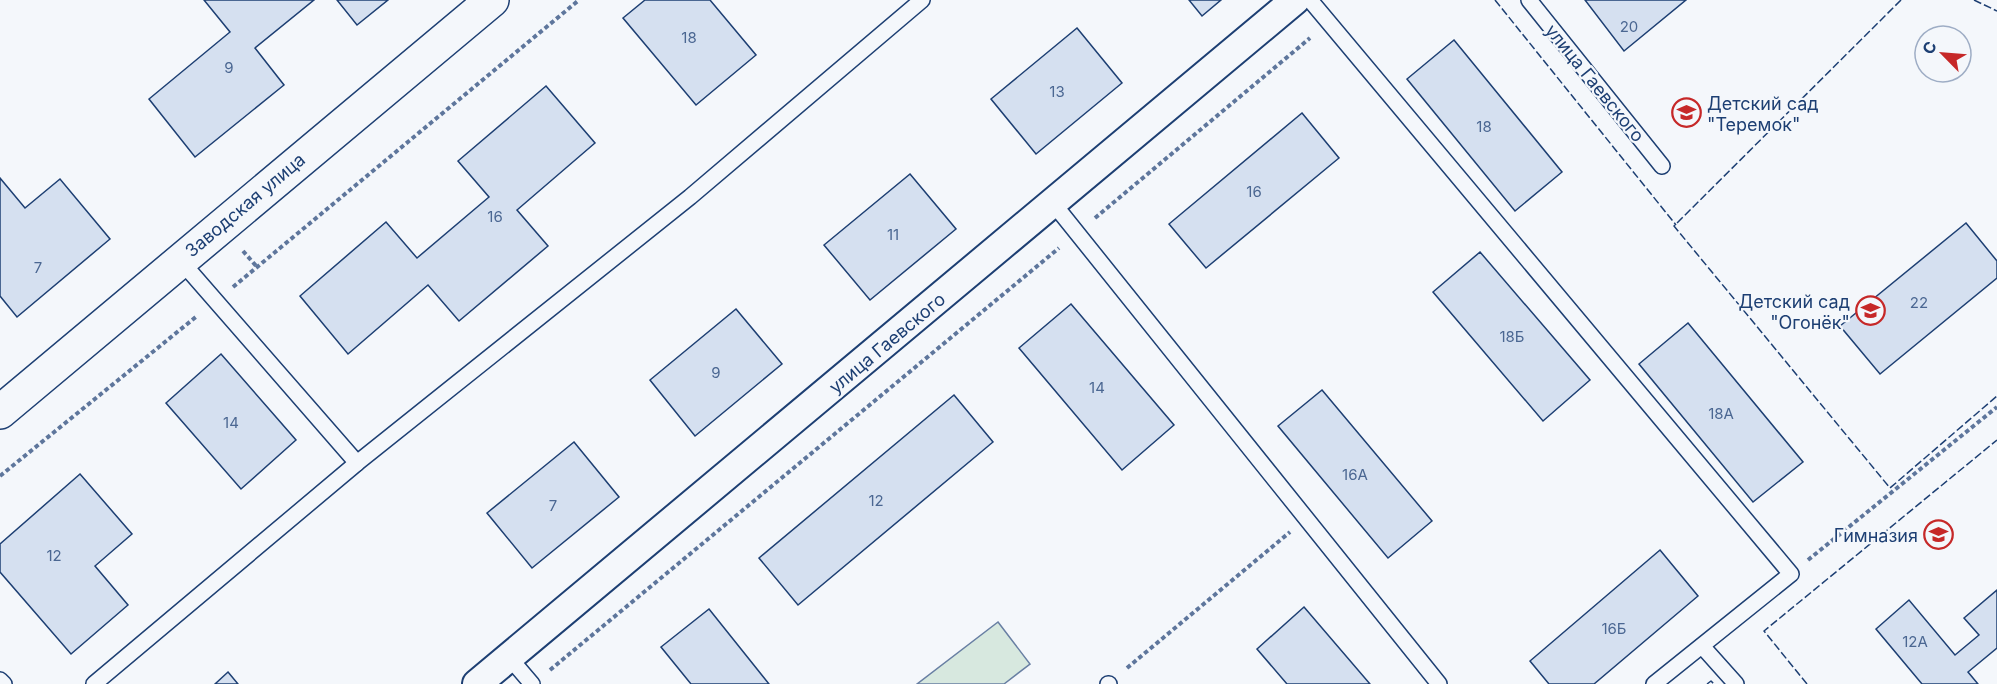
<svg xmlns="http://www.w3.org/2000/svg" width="1997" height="684" font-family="Inter,sans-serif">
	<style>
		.green { fill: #d7e8df; stroke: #687fa3; stroke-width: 1.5 }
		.building { fill: #d5e0f0; stroke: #1d3f73; stroke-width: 1.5 }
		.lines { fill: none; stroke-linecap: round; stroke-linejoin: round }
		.lane-casing { stroke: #1d3f73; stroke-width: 18 }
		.street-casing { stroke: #1d3f73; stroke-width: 32 }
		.secondary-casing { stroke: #1d3f73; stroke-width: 36 }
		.path { stroke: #5e769c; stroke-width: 4; stroke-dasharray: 4.5 3; stroke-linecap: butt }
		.lane { stroke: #f4f7fb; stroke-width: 15 }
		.street { stroke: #f4f7fb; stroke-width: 28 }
		.secondary { stroke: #f4f7fb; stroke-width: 33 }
		.fence { stroke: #1d3f73; stroke-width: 1.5; stroke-dasharray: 8 3; stroke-linecap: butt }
		.labels { text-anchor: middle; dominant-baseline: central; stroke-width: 4.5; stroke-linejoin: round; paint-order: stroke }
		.number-label { font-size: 15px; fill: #4b6792 }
		.street-label { font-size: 18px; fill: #1d3f73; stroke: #f4f7fb }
		.poi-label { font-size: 18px; fill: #1d3f73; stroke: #f4f7fb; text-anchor: end }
	</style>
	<rect width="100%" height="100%" fill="#f4f7fb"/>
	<polygon class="green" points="998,622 1030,664 1004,684 917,684"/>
	<g class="building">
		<polygon points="204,0 314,0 255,48 284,85 195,157 149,99 230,32"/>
		<polygon points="337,0 388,0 357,25"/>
		<polygon points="645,0 710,0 756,55 696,105 623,18"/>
		<polygon points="1189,0 1221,0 1202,16"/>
		<polygon points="1585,0 1686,0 1624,51"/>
		<polygon points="1077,28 1122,83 1036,154 991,99"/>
		<polygon points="1454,40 1562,172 1515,211 1407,79"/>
		<polygon points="546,86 595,143 517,210 548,246 459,321 428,285 348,354 300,296 386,222 417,258 489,197 458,161"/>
		<polygon points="1302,113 1339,158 1206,268 1169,224"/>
		<polygon points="910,174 956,229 870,300 824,245"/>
		<polygon points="0,178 25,208 60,179 110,239 17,317 0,296"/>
		<polygon points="1966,223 1997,261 1997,278 1880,374 1840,326"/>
		<polygon points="1480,252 1590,380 1543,421 1433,292"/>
		<polygon points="1071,304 1174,425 1122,470 1019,348"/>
		<polygon points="736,309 782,364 695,436 650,380"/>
		<polygon points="1688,323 1803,462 1753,502 1639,364"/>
		<polygon points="221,354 296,440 241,489 166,403"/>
		<polygon points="1322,390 1432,521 1388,558 1278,426"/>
		<polygon points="954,395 993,442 798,605 759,558"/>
		<polygon points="574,442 619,497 532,568 487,513"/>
		<polygon points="80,474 132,534 95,566 128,605 71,654 0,572 0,544"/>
		<polygon points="1660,550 1698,596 1594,684 1549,684 1530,661"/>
		<polygon points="1997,590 1997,648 1968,672 1978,684 1922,684 1876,629 1909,600 1955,655 1979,635 1964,618"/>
		<polygon points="1304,607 1370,684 1287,684 1257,649"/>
		<polygon points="709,609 769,684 691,684 661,647"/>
		<polygon points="228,672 238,684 215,684"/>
	</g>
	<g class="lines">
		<defs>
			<g id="lane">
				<polyline points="1310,0 1791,574 1654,684"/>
				<polyline points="1529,0 1662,166"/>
				<polyline points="1053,203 1439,684"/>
				<polyline points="180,260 357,463"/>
				<polyline points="1702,646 1736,684"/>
				<polyline points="509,657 532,684"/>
				<polyline points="0,680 4,684"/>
				<polyline points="94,684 357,463 690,197 922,0"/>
				<polyline points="1108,684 1109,684"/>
			</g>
			<polyline id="street" points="477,684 1295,0"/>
			<polyline id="secondary" points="0,412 492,0"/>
		</defs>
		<use href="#lane" class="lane-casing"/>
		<use href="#street" class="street-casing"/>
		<use href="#secondary" class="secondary-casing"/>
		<g class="path">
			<polyline points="1095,218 1310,38"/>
			<polyline points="243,251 257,267"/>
			<polyline points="233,287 579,0"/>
			<polyline points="0,476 197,316"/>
			<polyline points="1808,560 1997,407"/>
			<polyline points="1127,668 1290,532"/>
			<polyline points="550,670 1059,248"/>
		</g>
		<use href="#lane" class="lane"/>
		<use href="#street" class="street"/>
		<use href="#secondary" class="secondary"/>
		<g class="fence">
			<polyline points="1495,0 1676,225"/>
			<polyline points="1901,0 1674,226 1890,488 1997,396"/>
			<polyline points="1974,0 1997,11"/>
			<polyline points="1707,684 1711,681 1714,684"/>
			<polyline points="1807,684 1764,631 1997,440"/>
		</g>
	</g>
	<defs>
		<symbol id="school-ring" viewBox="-11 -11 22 22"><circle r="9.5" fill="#f4f7fb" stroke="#c62828" stroke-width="1.5"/><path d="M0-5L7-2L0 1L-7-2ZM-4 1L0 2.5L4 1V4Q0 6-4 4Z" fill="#c62828"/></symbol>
	</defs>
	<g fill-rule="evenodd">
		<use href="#school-ring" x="1670" y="96" width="33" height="33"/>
		<use href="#school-ring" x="1854" y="294" width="33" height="33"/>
		<use href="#school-ring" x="1922" y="518" width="33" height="33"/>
	</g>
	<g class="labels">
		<g class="number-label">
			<text x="1629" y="26">20</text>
			<text x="689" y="37">18</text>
			<text x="229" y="67">9</text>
			<text x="1057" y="91">13</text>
			<text x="1484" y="126">18</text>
			<text x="1254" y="191">16</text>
			<text x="495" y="216">16</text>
			<text x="893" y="234">11</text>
			<text x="38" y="267">7</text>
			<text x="1919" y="302">22</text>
			<text x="1512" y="336">18Б</text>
			<text x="716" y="372">9</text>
			<text x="1097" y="387">14</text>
			<text x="1721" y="413">18А</text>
			<text x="231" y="422">14</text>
			<text x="1355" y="474">16А</text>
			<text x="876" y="500">12</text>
			<text x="553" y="505">7</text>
			<text x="54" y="555">12</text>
			<text x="1614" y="628">16Б</text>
			<text x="1915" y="641">12А</text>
		</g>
		<g class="street-label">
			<text transform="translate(1595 83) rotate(51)">улица Гаевского</text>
			<text transform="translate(245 205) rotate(-40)">Заводская улица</text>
			<text transform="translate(887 343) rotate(-40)">улица Гаевского</text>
		</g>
		<g class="poi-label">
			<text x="1707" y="103" text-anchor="start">Детский сад<tspan x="1707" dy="21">"Теремок"</tspan></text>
			<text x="1850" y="301">Детский сад<tspan x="1850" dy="21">"Огонёк"</tspan></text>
			<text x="1918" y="535">Гимназия</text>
		</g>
	</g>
	<g transform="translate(1943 54) rotate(295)"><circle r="28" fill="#f4f7fb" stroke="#9eadc5" stroke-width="1.5"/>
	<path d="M0-4.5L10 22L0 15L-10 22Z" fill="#c62828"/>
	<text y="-9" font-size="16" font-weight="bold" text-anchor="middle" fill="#1d3f73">С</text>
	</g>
</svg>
